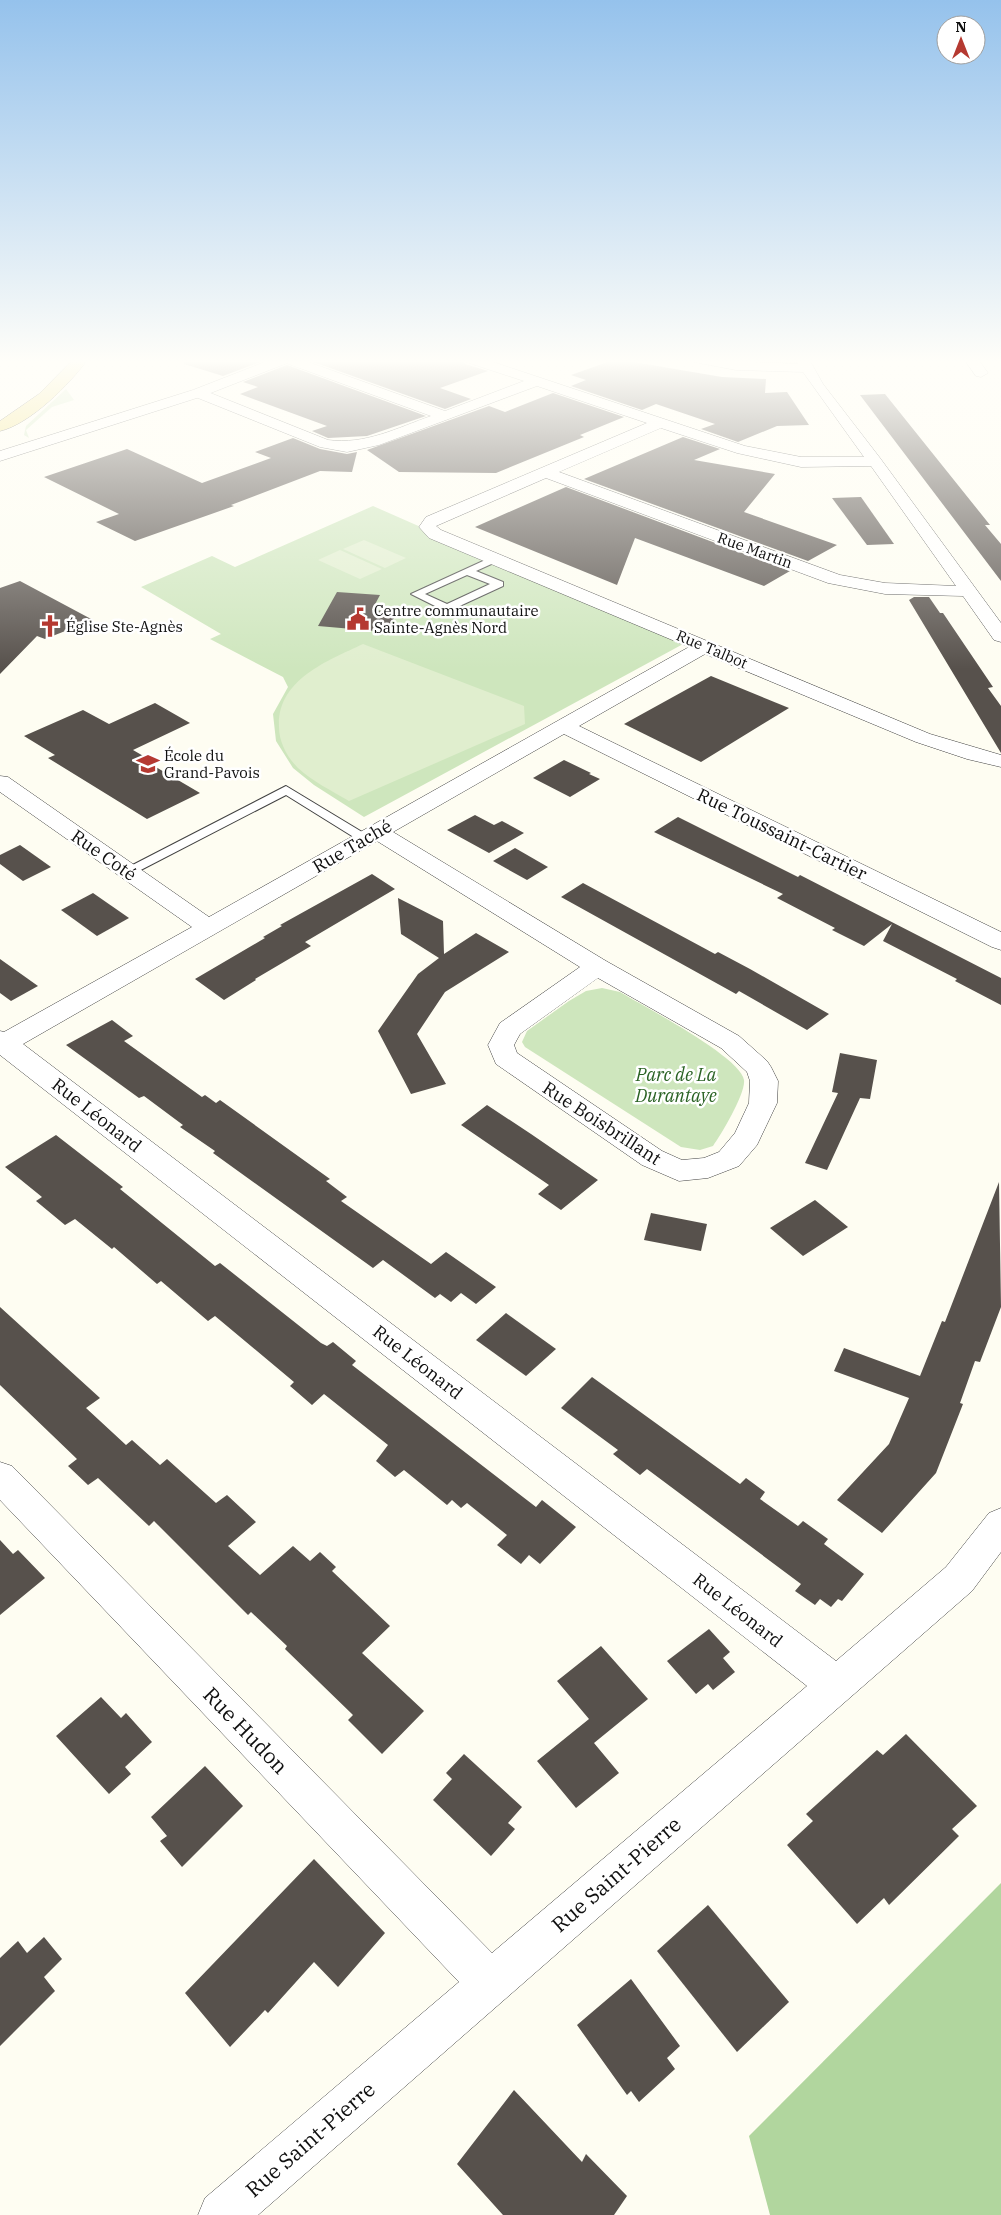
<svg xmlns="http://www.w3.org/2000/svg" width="1001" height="2215" font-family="'IBM Plex Serif',serif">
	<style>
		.green { fill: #cee6bd }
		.forest { fill: #b1d69e }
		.pitch { fill: #e0eece }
		.building { fill: #57514c }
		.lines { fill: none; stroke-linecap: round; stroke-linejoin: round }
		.service-casing { stroke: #424242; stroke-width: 2 }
		.minor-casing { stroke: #424242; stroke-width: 1 }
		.tertiary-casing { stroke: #424242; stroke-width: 1 }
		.primary-casing { stroke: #202020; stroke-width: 1 }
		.service { fill: #fff; fill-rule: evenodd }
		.minor { fill: #fff; fill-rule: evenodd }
		.tertiary { fill: #fff; fill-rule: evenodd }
		.primary { fill: #eedd72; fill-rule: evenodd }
		.labels { text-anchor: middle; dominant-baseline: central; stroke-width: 5; stroke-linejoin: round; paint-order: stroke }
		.far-street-label { font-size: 15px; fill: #0f0f0f; stroke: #fff }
		.far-poi-label { font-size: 15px; fill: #0f0f0f; stroke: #fff; text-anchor: start }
		.street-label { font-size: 18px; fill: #0f0f0f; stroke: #fff }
		.park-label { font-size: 18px; font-style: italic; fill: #2a6224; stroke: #fff }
		.near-street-label { font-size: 21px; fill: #0f0f0f; stroke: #fff }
	</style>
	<rect width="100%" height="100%" fill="#fefdf2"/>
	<g class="green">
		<polygon points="697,359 802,359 806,368 736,366"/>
		<polygon points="66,389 74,400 52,407 26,430 29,438 24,435 26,426"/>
		<polygon points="373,506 685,643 364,817 314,785 293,768 276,741 273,714 288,687 283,677 210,639 221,634 141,587 212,556 235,567"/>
		<path d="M602 988 620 992C643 1006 741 1057 744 1080 746 1093 721 1135 713 1146L700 1150 681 1147 525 1047 522 1042 527 1031 569 1001 586 991Z"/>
	</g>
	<polygon class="forest" points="1001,1883 1001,2215 770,2215 749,2136"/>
	<g class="pitch">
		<polygon points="364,540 406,558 385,568 343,549"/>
		<polygon points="340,550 382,569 360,579 318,560"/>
		<path d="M363 644 524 706 525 724 349 801C332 791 312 781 298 768 287 757 279 742 279 727 277 680 327 661 363 644Z"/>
	</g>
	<g class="building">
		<polygon points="185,359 268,359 223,376 184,364"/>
		<polygon points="305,359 462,359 465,364 488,371 440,388 471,399 445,409"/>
		<polygon points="616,359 722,377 766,379 765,393 787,392 809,425 777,426 738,442 701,429 715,424 656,404 642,410 571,386 586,380 571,375"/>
		<polygon points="287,365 426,416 367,436 328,438 312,431 327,426 240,394 258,387 243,382"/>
		<polygon points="553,393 624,417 580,435 584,437 496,473 399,472 367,450 489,406 505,412"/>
		<polygon points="885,394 990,525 985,525 1001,544 1001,581 860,395"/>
		<polygon points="683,437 720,449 694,460 775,474 744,512 837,545 808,561 584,479"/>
		<polygon points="293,438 320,449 347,454 357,452 352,472 320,471 231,505 234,506 135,541 96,522 119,514 44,477 127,449 202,483 271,458 255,452"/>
		<polygon points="566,487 790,571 764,586 635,538 617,585 475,527"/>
		<polygon points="861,497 894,544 867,545 832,498"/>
		<polygon points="20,581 93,620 45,639 37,636 0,674 0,588"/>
		<polygon points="337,592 380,595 372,610 397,612 387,632 318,626"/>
		<polygon points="914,597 929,597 940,613 943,613 993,687 988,688 1001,706 1001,753 909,600"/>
		<polygon points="711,676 789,708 701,762 624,724"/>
		<polygon points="155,703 190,723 133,750 152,761 149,763 200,793 147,819 48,758 55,755 24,736 83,710 109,724"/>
		<polygon points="564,760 591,773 589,774 600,779 570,797 533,778"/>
		<polygon points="475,815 494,825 502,821 524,833 489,853 447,830"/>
		<polygon points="678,817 798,877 800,875 1001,978 1001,1005 955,981 957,979 883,941 892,924 864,946 832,930 835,928 777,898 783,894 654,832"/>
		<polygon points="20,845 51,867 23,881 0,864 0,855"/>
		<polygon points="515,848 548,867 527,880 493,861"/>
		<polygon points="372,874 395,889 305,942 311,946 255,979 256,980 224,1000 195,979 265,938 263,937 282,926 280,925"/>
		<polygon points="583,883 715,954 718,952 750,969 829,1014 807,1030 739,991 736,994 561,897"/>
		<polygon points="93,893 129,918 97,936 61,910"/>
		<polygon points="398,898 443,921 444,954 476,933 509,952 445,992 417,1034 446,1084 411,1094 378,1031 418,974 439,958 401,934"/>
		<polygon points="0,959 38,986 11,1001 0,993"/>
		<polygon points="112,1020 133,1036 124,1041 202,1097 205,1095 216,1103 220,1100 330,1179 326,1181 347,1197 341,1201 431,1264 446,1252 496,1287 476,1304 461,1293 451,1302 440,1294 435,1298 383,1260 373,1268 213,1153 215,1151 180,1127 183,1125 144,1096 139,1098 66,1045"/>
		<polygon points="840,1053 877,1060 870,1099 860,1098 827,1170 805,1163 838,1093 832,1092"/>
		<polygon points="487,1105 531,1134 598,1180 561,1210 538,1194 549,1185 461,1125"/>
		<polygon points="56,1135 123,1187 120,1189 215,1266 220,1263 321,1343 327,1346 333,1342 356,1361 352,1365 536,1507 542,1500 576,1527 540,1564 529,1555 521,1564 497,1545 507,1535 467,1503 461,1508 452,1500 447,1505 404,1470 395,1477 376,1461 388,1445 324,1394 312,1405 290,1386 294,1382 215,1316 208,1321 161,1281 157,1284 114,1247 112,1249 75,1219 65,1225 36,1201 42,1197 5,1167"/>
		<polygon points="999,1182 1001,1307 980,1362 975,1361 960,1403 963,1404 936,1473 882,1533 837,1500 889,1444 909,1398 834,1371 844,1348 920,1376 942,1321 945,1322"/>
		<polygon points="815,1200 848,1227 803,1256 770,1228"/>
		<polygon points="651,1213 707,1224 701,1251 644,1240"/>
		<polygon points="0,1307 100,1398 86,1408 126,1445 132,1440 160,1465 167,1459 216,1503 227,1495 256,1522 228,1546 260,1575 293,1546 310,1561 320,1552 336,1567 332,1571 390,1626 362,1653 424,1711 382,1754 348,1720 353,1715 285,1649 287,1646 251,1612 248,1615 154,1521 149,1526 98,1478 88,1485 68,1466 77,1459 0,1385"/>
		<polygon points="506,1313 556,1349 526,1376 476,1340"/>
		<polygon points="592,1377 740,1484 746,1478 765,1492 760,1499 798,1526 803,1521 828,1539 824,1544 864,1574 842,1601 838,1599 831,1607 820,1599 815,1605 795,1591 801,1584 647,1469 640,1475 613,1454 618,1450 561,1408"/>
		<polygon points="0,1540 13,1554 18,1550 45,1578 0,1615"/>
		<polygon points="709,1629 730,1652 723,1658 735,1672 713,1690 708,1684 696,1694 667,1661"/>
		<polygon points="601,1646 648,1699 594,1743 619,1773 576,1808 537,1761 589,1719 557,1681"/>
		<polygon points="101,1697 121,1718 126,1713 152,1742 125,1767 131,1774 109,1794 56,1736"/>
		<polygon points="906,1734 977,1806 952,1829 959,1836 889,1905 884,1898 857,1924 787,1845 813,1821 806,1814 877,1750 883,1755"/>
		<polygon points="464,1754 522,1807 508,1823 515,1829 491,1856 433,1800 452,1779 446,1773"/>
		<polygon points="205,1766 243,1806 182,1867 160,1841 167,1836 151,1817"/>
		<polygon points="314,1859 385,1933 338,1987 314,1962 268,2013 265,2010 230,2047 185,1993"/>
		<polygon points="708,1905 789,2002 737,2052 657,1951"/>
		<polygon points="44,1937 62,1959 44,1977 55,1991 0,2046 0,1958 18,1941 27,1953"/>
		<polygon points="631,1979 680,2046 667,2058 675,2069 639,2102 631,2091 627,2095 577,2025"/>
		<polygon points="514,2090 582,2162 586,2154 627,2196 614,2215 503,2215 457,2164"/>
	</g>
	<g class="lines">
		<defs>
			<g id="service">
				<path d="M494 556 498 557V561L476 571 503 582V586L451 610H443L411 594ZM467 575 490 584 447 604 425 594Z"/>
				<polygon points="286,786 372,838 365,842 360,841 286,795 133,874 123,874 121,871"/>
			</g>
			<g id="minor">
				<path d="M281 359H300L445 411 524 381 466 362 464 359H484L745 446 801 457H864L803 372 736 370 694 362 692 359 798 364 795 359H809L823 384 880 458 1001 623V642L994 640 963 596 885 594 828 583 546 478 436 526 441 530 930 734 1001 755V767L967 759 916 742 705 654 579 726 1001 932V950L992 947 564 734 393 832 606 961 739 1036 767 1061 771 1067 778 1081 777 1103 757 1145 739 1166 708 1178 679 1181 642 1165 496 1064 488 1045 500 1023 580 967 377 841 23 1044 836 1661 946 1567 989 1513 1001 1508V1552L972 1591 258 2215H198L205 2198 459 1982 0 1500V1462L12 1466 492 1953 807 1686 0 1055V1031L4 1032 192 927 0 792V776L8 777 209 917 689 647 429 538 419 527 426 517 647 423 537 386 379 445 347 452 320 447 193 396 191 393 198 389 203 390 328 440C365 445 397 428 431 416L283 362ZM661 428 737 453 801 467 871 466 956 586 885 583 840 575 559 472ZM598 978 721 1048 747 1072 750 1081 749 1103 735 1133 719 1152 704 1158 682 1160 662 1151 517 1053 514 1045 520 1034Z"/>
				<polygon points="964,359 978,359 988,373 981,377 976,376"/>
			</g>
			<polygon id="tertiary" points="273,359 292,359 290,362 203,396 0,461 0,451 193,390"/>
			<path id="primary" d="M74 359H88C70 384 30 424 0 431V421L39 394Z"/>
		</defs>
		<use href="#service" class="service-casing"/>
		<use href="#minor" class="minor-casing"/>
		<use href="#tertiary" class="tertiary-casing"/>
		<use href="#primary" class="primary-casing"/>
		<use href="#service" class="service"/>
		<use href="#minor" class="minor"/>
		<use href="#tertiary" class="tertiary"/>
		<use href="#primary" class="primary"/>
	</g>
	<linearGradient id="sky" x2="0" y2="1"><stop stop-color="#95c2ec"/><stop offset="0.54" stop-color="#fffef9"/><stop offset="1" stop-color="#fffef9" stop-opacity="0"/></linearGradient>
	<rect width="1001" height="669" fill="url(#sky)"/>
	<defs>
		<symbol id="civic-bare" viewBox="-9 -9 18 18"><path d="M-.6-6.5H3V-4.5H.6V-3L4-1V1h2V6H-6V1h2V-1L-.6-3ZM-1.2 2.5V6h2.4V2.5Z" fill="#b53931" stroke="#fff" stroke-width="2.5" paint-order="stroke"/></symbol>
		<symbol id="church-bare" viewBox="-9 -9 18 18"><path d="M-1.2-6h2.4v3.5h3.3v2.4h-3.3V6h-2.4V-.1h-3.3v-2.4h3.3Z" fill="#b53931" stroke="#fff" stroke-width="2.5" paint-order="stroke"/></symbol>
		<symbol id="school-bare" viewBox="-9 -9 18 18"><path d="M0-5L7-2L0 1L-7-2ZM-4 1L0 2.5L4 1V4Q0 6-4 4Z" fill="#b53931" stroke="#fff" stroke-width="2.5" paint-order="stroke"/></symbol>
	</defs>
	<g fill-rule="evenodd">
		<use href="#civic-bare" x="342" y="603" width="32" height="32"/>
		<use href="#church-bare" x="34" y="610" width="32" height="32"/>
		<use href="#school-bare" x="132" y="748" width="32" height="32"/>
	</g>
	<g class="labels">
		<g class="far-street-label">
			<text transform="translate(755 550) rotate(20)">Rue Martin</text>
			<text transform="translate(712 649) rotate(23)">Rue Talbot</text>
		</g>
		<g class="far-poi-label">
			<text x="374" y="610">Centre communautaire<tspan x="374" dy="17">Sainte-Agnès Nord</tspan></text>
			<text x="66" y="626">Église Ste-Agnès</text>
			<text x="164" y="755">École du<tspan x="164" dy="17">Grand-Pavois</tspan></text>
		</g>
		<g class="street-label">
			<text transform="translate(782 834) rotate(26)">Rue Toussaint-Cartier</text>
			<text transform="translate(352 846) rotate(-30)">Rue Taché</text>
			<text transform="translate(104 855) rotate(35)">Rue Coté</text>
			<text transform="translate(97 1115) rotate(38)">Rue Léonard</text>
			<text transform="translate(602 1123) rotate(33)">Rue Boisbrillant</text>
			<text transform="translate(418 1362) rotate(38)">Rue Léonard</text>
			<text transform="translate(738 1610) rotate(38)">Rue Léonard</text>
		</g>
		<g class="park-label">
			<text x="676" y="1074">Parc de La<tspan x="676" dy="21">Durantaye</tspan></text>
		</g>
		<g class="near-street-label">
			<text transform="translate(246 1730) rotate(46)">Rue Hudon</text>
			<text transform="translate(616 1874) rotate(-41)">Rue Saint-Pierre</text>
			<text transform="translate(310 2139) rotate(-41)">Rue Saint-Pierre</text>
		</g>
	</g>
	<g transform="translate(961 40)"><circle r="24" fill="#ffffff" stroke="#9f9f9f"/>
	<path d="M0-4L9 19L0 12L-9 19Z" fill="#b53931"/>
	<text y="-8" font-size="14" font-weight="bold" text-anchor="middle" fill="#0f0f0f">N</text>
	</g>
</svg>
